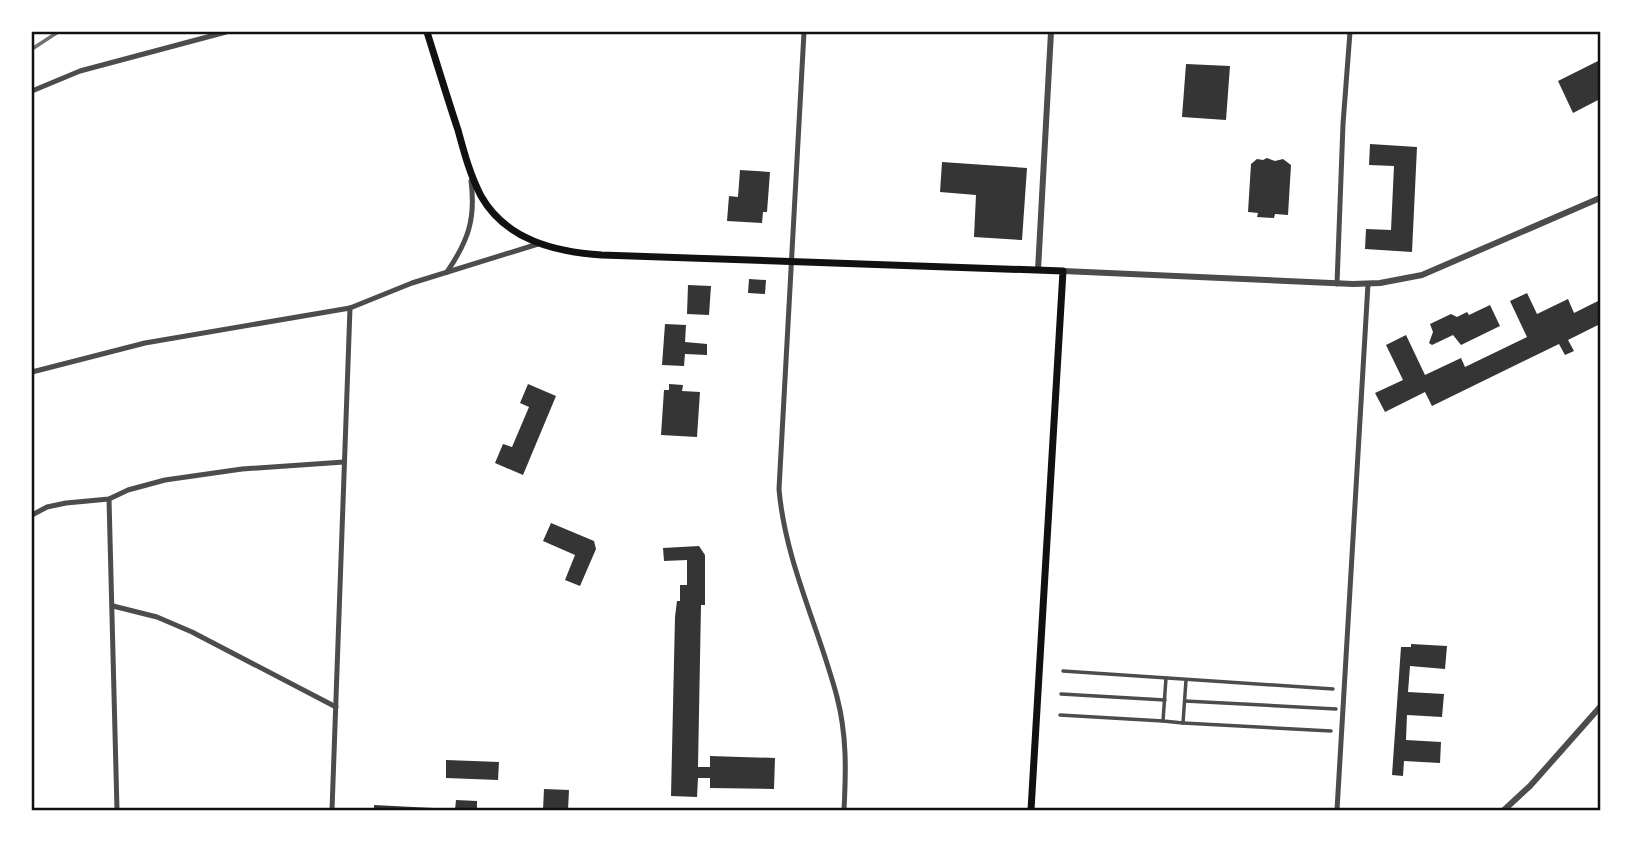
<svg xmlns="http://www.w3.org/2000/svg" width="1632" height="842" font-family="'PT Sans',sans-serif">
	<style>
		.building { fill: #353535 }
		.lines { fill: none; stroke-linecap: round; stroke-linejoin: round }
		.pedestrian { stroke: #4c4c4c; stroke-width: 3.5 }
		.minor { stroke: #4c4c4c; stroke-width: 5 }
		.tertiary { stroke: #4c4c4c; stroke-width: 6 }
		.secondary { stroke: #111; stroke-width: 7 }
		.rail { stroke: #707070; stroke-width: 3.5 }
		.neatline { fill: none; stroke: #111; stroke-width: 2.5 }
	</style>
	<rect width="100%" height="100%" fill="#fff"/>
	<g class="building">
		<polygon points="1600,60 1600,99 1573,113 1558,81"/>
		<polygon points="1186,64 1230,66 1226,120 1182,117"/>
		<polygon points="1370,144 1417,147 1412,252 1365,249 1366,229 1391,230 1394,166 1369,165"/>
		<polygon points="1267,158 1275,161 1283,159 1291,165 1288,215 1275,214 1274,218 1257,217 1258,213 1248,212 1251,164 1257,159 1263,160"/>
		<polygon points="942,162 1027,168 1022,240 974,237 976,195 940,192"/>
		<polygon points="740,170 770,172 767,212 763,212 762,223 727,221 729,196 738,197"/>
		<polygon points="749,279 766,280 765,294 748,293"/>
		<polygon points="688,285 711,286 709,315 687,314"/>
		<polygon points="1527,293 1537,314 1568,299 1574,313 1600,300 1600,324 1568,340 1574,351 1565,355 1559,344 1432,406 1425,392 1385,412 1375,393 1403,380 1386,345 1406,335 1425,375 1461,358 1465,367 1527,337 1510,301"/>
		<polygon points="1490,305 1500,326 1461,345 1453,335 1432,345 1429,343 1433,332 1430,324 1451,314 1457,317 1467,312 1469,315"/>
		<polygon points="665,324 686,325 685,342 707,344 707,355 685,354 684,366 662,365"/>
		<polygon points="528,384 556,396 523,475 495,463 503,444 512,447 529,407 520,403"/>
		<polygon points="669,384 683,385 682,391 700,392 697,437 661,435 664,390 669,390"/>
		<polygon points="551,523 594,541 596,549 580,586 565,580 575,555 543,541"/>
		<polygon points="699,546 705,555 705,605 701,605 698,767 710,767 710,756 775,758 774,789 710,788 710,778 698,778 697,797 671,796 675,617 677,601 680,601 680,585 687,585 687,560 664,561 663,548"/>
		<polygon points="1411,644 1447,646 1445,669 1410,666 1408,692 1444,694 1442,717 1407,715 1406,740 1441,742 1440,763 1404,761 1403,776 1392,775 1401,647 1411,647"/>
		<polygon points="446,760 499,762 498,780 446,778"/>
		<polygon points="544,789 569,790 568,810 543,810"/>
		<polygon points="456,800 477,801 477,810 455,810"/>
		<polygon points="374,805 433,808 432,810 374,810"/>
	</g>
	<g class="lines">
		<g class="pedestrian">
			<polyline points="1063,671 1333,689"/>
			<polyline points="1166,678 1163,721 1183,723 1186,680"/>
			<polyline points="1061,694 1165,700"/>
			<polyline points="1185,701 1336,709"/>
			<polyline points="1060,715 1163,721"/>
			<polyline points="1183,723 1331,731"/>
		</g>
		<g class="minor">
			<path d="M804 32 779 489C785 561 819 628 837 697 847 735 846 772 844 810"/>
			<polyline points="32,91 80,71 226,32"/>
			<path d="M447 272C468 241 476 219 471 181"/>
			<polyline points="1337,284 1343,124 1350,32"/>
			<polyline points="32,372 145,343 350,308 412,283 538,244"/>
			<polyline points="109,499 117,810"/>
			<polyline points="32,515 47,507 66,503 109,499 128,490 165,480 242,469 344,462"/>
			<polyline points="113,606 157,617 192,632 336,707"/>
			<polyline points="332,810 350,308"/>
			<polyline points="1337,810 1368,284"/>
		</g>
		<g class="tertiary">
			<polyline points="1038,270 1051,32"/>
			<polyline points="1063,271 1353,284 1380,283 1422,275 1600,198"/>
			<polyline points="1504,810 1530,786 1600,707"/>
		</g>
		<path class="secondary" d="M427 32C437 64 447 97 458 130 464 152 470 175 481 196 506 240 555 252 602 255L1063 271 1031 810"/>
		<polyline class="rail" points="32,49 58,32"/>
	</g>
	<rect width="1632" height="842" fill="none" stroke="#ffffff" stroke-width="66"/>
	<rect x="33" y="33" width="1566" height="776" class="neatline"/>
</svg>
